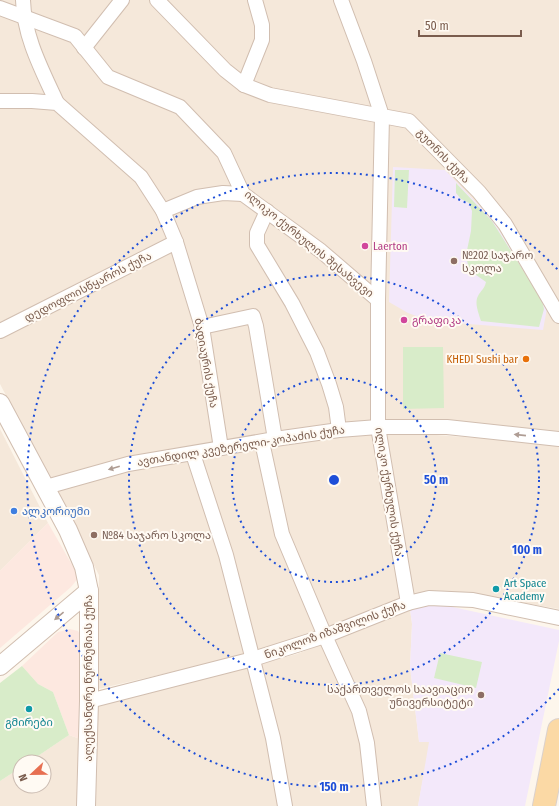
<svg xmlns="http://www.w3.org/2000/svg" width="559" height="806" font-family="'Fira Sans Condensed','Noto Sans Georgian',sans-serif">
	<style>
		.residential { fill: #f5e8da }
		.commercial { fill: #fde8e0 }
		.education { fill: #f3e8fa }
		.green { fill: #d8ecc9 }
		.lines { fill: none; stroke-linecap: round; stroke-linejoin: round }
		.minor-casing { stroke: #d1beb0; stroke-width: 16 }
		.tertiary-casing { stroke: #d1beb0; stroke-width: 20 }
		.primary-casing { stroke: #dad1cd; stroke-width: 24 }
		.minor { stroke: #fff; stroke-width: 14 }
		.tertiary { stroke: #fff; stroke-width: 18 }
		.primary { stroke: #fbd9a5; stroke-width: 22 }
		.oneway { fill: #af9d94 }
		.ring { fill: none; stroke: #1d4ed8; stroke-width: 2; stroke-dasharray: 2 4 }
		.hotel-dot { fill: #d1479c; stroke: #fffaf3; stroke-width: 1.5 }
		.education-dot { fill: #8d6e63; stroke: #fffaf3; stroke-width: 1.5 }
		.food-dot { fill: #e8710a; stroke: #fffaf3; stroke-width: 1.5 }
		.shop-dot { fill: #3f7fe0; stroke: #fffaf3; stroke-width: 1.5 }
		.culture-dot { fill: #0f9aa8; stroke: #fffaf3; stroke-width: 1.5 }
		.labels { text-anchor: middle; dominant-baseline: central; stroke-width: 4; stroke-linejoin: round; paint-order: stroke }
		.street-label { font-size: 11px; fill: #7a5c4d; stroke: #fffaf3 }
		.hotel-label { font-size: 11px; fill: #b23c85; stroke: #fffaf3; text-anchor: start }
		.education-label { font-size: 11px; fill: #785e54; stroke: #fffaf3; text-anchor: start }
		.food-label { font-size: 11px; fill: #c56008; stroke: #fffaf3; text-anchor: end }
		.shop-label { font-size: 11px; fill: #366cbe; stroke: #fffaf3; text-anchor: start }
		.culture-label { font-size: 11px; fill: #0d838f; stroke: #fffaf3; text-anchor: start }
		.centre { fill: #1d4ed8; stroke: #fffaf3; stroke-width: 2 }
		.ring-label { font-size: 12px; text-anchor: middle; font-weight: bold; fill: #1d4ed8; stroke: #fffaf3; stroke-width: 4; stroke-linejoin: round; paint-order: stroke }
	</style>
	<rect width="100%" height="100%" fill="#fdf6ec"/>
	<g class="residential">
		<polygon points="0,0 559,0 559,432 402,420 50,479 0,384"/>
		<polygon points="0,429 48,523 0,571"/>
		<polygon points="376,431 402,600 329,629 286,525 269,442"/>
		<polygon points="383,431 559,444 559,609 502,599 412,598"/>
		<polygon points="259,446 320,633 257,653 200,458"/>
		<polygon points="196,458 250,654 98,689 99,575 54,487 126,471"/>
		<polygon points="410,609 412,624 410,667 419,741 430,742 418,806 378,806 332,637"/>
		<polygon points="325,643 360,722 370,806 292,806 260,664 297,654"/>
		<polygon points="252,664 284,806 94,806 98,700"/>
		<polygon points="69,735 80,739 78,806 0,806 0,781 20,768 20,786 44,786 44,762 29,762"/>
	</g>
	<g class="commercial">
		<polygon points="48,523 79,577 71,587 0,648 0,571"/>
		<polygon points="70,629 78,631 83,640 80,739 69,735 53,692 38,684 22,666 58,632"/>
	</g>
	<g class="education">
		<polygon points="393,167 445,170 492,219 547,308 543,330 430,321 408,313 389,302"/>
		<polygon points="431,605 448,606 559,630 559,641 525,806 418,806 429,742 419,742 410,667 412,624 410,609"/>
	</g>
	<g class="green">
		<polygon points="395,170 409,170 407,208 394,207"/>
		<path d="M456 183 492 221 542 300 544 309 539 327 481 321C479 314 474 303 478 296 481 290 484 290 486 282L469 270 466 255 471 231 472 211 469 203 461 199 456 193Z"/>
		<polygon points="403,347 443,347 444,408 403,409"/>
		<polygon points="440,653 482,662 476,688 434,678"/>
		<polygon points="22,666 38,684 53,692 69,735 29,762 20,762 20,768 0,781 0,683"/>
	</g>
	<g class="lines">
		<defs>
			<g id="minor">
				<path d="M23 0C24 37 42 70 57 103"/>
				<polyline points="157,0 225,70 244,85 270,95 382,116 378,300 378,427 408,603"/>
				<polyline points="341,0 364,61 382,116 409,121 479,192 505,224 559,316"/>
				<polyline points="0,8 75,36 108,77 180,107 224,153 243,194 321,251 378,300"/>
				<polyline points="84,48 122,0"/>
				<polyline points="244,85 262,40 262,25 255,0"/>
				<polyline points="0,101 32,101 57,103 141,177 163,211 176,242 202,327 221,448"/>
				<polyline points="163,211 197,197 223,193 243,194"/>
				<polyline points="267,211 257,233 257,245 292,303 317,352 329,384 336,407 339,430"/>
				<polyline points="202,327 253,316 256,326 275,439"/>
				<polyline points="0,331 176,242"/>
				<polyline points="262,442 282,534 325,636 359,711 367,743 374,806"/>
				<polyline points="193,454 226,555 273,738 285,806"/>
				<polyline points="46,487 128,464 275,439 339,430 378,427 447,427 559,439"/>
				<polyline points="89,701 253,659 325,636 408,603 429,598 473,600 559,618"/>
			</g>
			<g id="tertiary">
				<polyline points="0,403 68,530 84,567 89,591 89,701 86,806"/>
				<polyline points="0,666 89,591"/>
			</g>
			<polyline id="primary" points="544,806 559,730"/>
		</defs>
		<use href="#minor" class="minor-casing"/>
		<use href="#tertiary" class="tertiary-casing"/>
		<use href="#primary" class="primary-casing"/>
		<use href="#minor" class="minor"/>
		<use href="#tertiary" class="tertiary"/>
		<use href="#primary" class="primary"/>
	</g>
	<defs><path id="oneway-solid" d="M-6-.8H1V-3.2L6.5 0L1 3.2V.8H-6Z"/></defs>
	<g class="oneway">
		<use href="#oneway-solid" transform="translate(520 435) rotate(-174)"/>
		<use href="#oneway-solid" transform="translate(114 468) rotate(164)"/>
		<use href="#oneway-solid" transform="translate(59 616) rotate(140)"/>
	</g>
	<g class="ring">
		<circle cx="334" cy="480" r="102"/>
		<circle cx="334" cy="480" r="205"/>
		<path d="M559 689A307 307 0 1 1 559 271"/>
	</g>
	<g class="hotel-dot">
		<circle cx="365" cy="246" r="4"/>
		<circle cx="404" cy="320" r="4"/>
	</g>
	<g class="education-dot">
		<circle cx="454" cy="261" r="4"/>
		<circle cx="94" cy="535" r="4"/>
		<circle cx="481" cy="695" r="4"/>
	</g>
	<circle class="food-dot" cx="526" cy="359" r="4"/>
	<circle class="shop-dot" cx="14" cy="511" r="4"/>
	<g class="culture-dot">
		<circle cx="496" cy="589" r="4"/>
		<circle cx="29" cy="709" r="4"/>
	</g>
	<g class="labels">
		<g class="street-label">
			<text transform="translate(443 156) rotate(46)">გუთნის ქუჩა</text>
			<text transform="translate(309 244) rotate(39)">ილიკო ქურხულის შესახვევი</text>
			<text transform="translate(88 287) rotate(-27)">დედოფლისწყაროს ქუჩა</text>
			<text transform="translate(206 363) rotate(80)">ბადიაურის ქუჩა</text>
			<text transform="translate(241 446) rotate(-9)">ავთანდილ კვეზერელი-კოპაძის ქუჩა</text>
			<text transform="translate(389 492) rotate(81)">ილიკო ქურხულის ქუჩა</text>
			<text transform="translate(335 630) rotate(-20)">ნიკოლოზ იზაშვილის ქუჩა</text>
			<text transform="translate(88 678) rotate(-90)">ალექსანდრე წურწუმიას ქუჩა</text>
		</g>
		<g class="hotel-label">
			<text x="373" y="246">Laerton</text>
			<text x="412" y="320">გრაფიკა</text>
		</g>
		<g class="education-label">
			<text x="462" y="255">№202 საჯარო<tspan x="462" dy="13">სკოლა</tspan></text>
			<text x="102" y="535">№84 საჯარო სკოლა</text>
			<text x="473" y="689" text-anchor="end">საქართველოს საავიაციო<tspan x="473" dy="13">უნივერსიტეტი</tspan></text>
		</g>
		<g class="food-label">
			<text x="518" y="359">KHEDI Sushi bar</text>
		</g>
		<g class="shop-label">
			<text x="22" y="511">ალკორიუმი</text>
		</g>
		<g class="culture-label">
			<text x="504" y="583">Art Space<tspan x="504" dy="13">Academy</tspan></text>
			<text x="29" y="722" text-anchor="middle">გმირები</text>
		</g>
	</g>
	<circle cx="334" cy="480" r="6" class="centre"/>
	<g class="ring-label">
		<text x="436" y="484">50 m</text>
		<text x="527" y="554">100 m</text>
		<text x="334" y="791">150 m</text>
	</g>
	<g transform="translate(32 774) rotate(248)"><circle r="19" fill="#fffaf3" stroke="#cabbb1"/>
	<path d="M0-3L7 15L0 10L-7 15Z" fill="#e76f51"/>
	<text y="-6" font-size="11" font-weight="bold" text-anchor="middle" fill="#7a5c4d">N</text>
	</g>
	<path d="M419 30v6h102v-6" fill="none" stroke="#7a5c4d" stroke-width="2"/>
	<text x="425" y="30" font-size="12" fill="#7a5c4d" stroke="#fffaf3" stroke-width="3" paint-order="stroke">50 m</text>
</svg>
